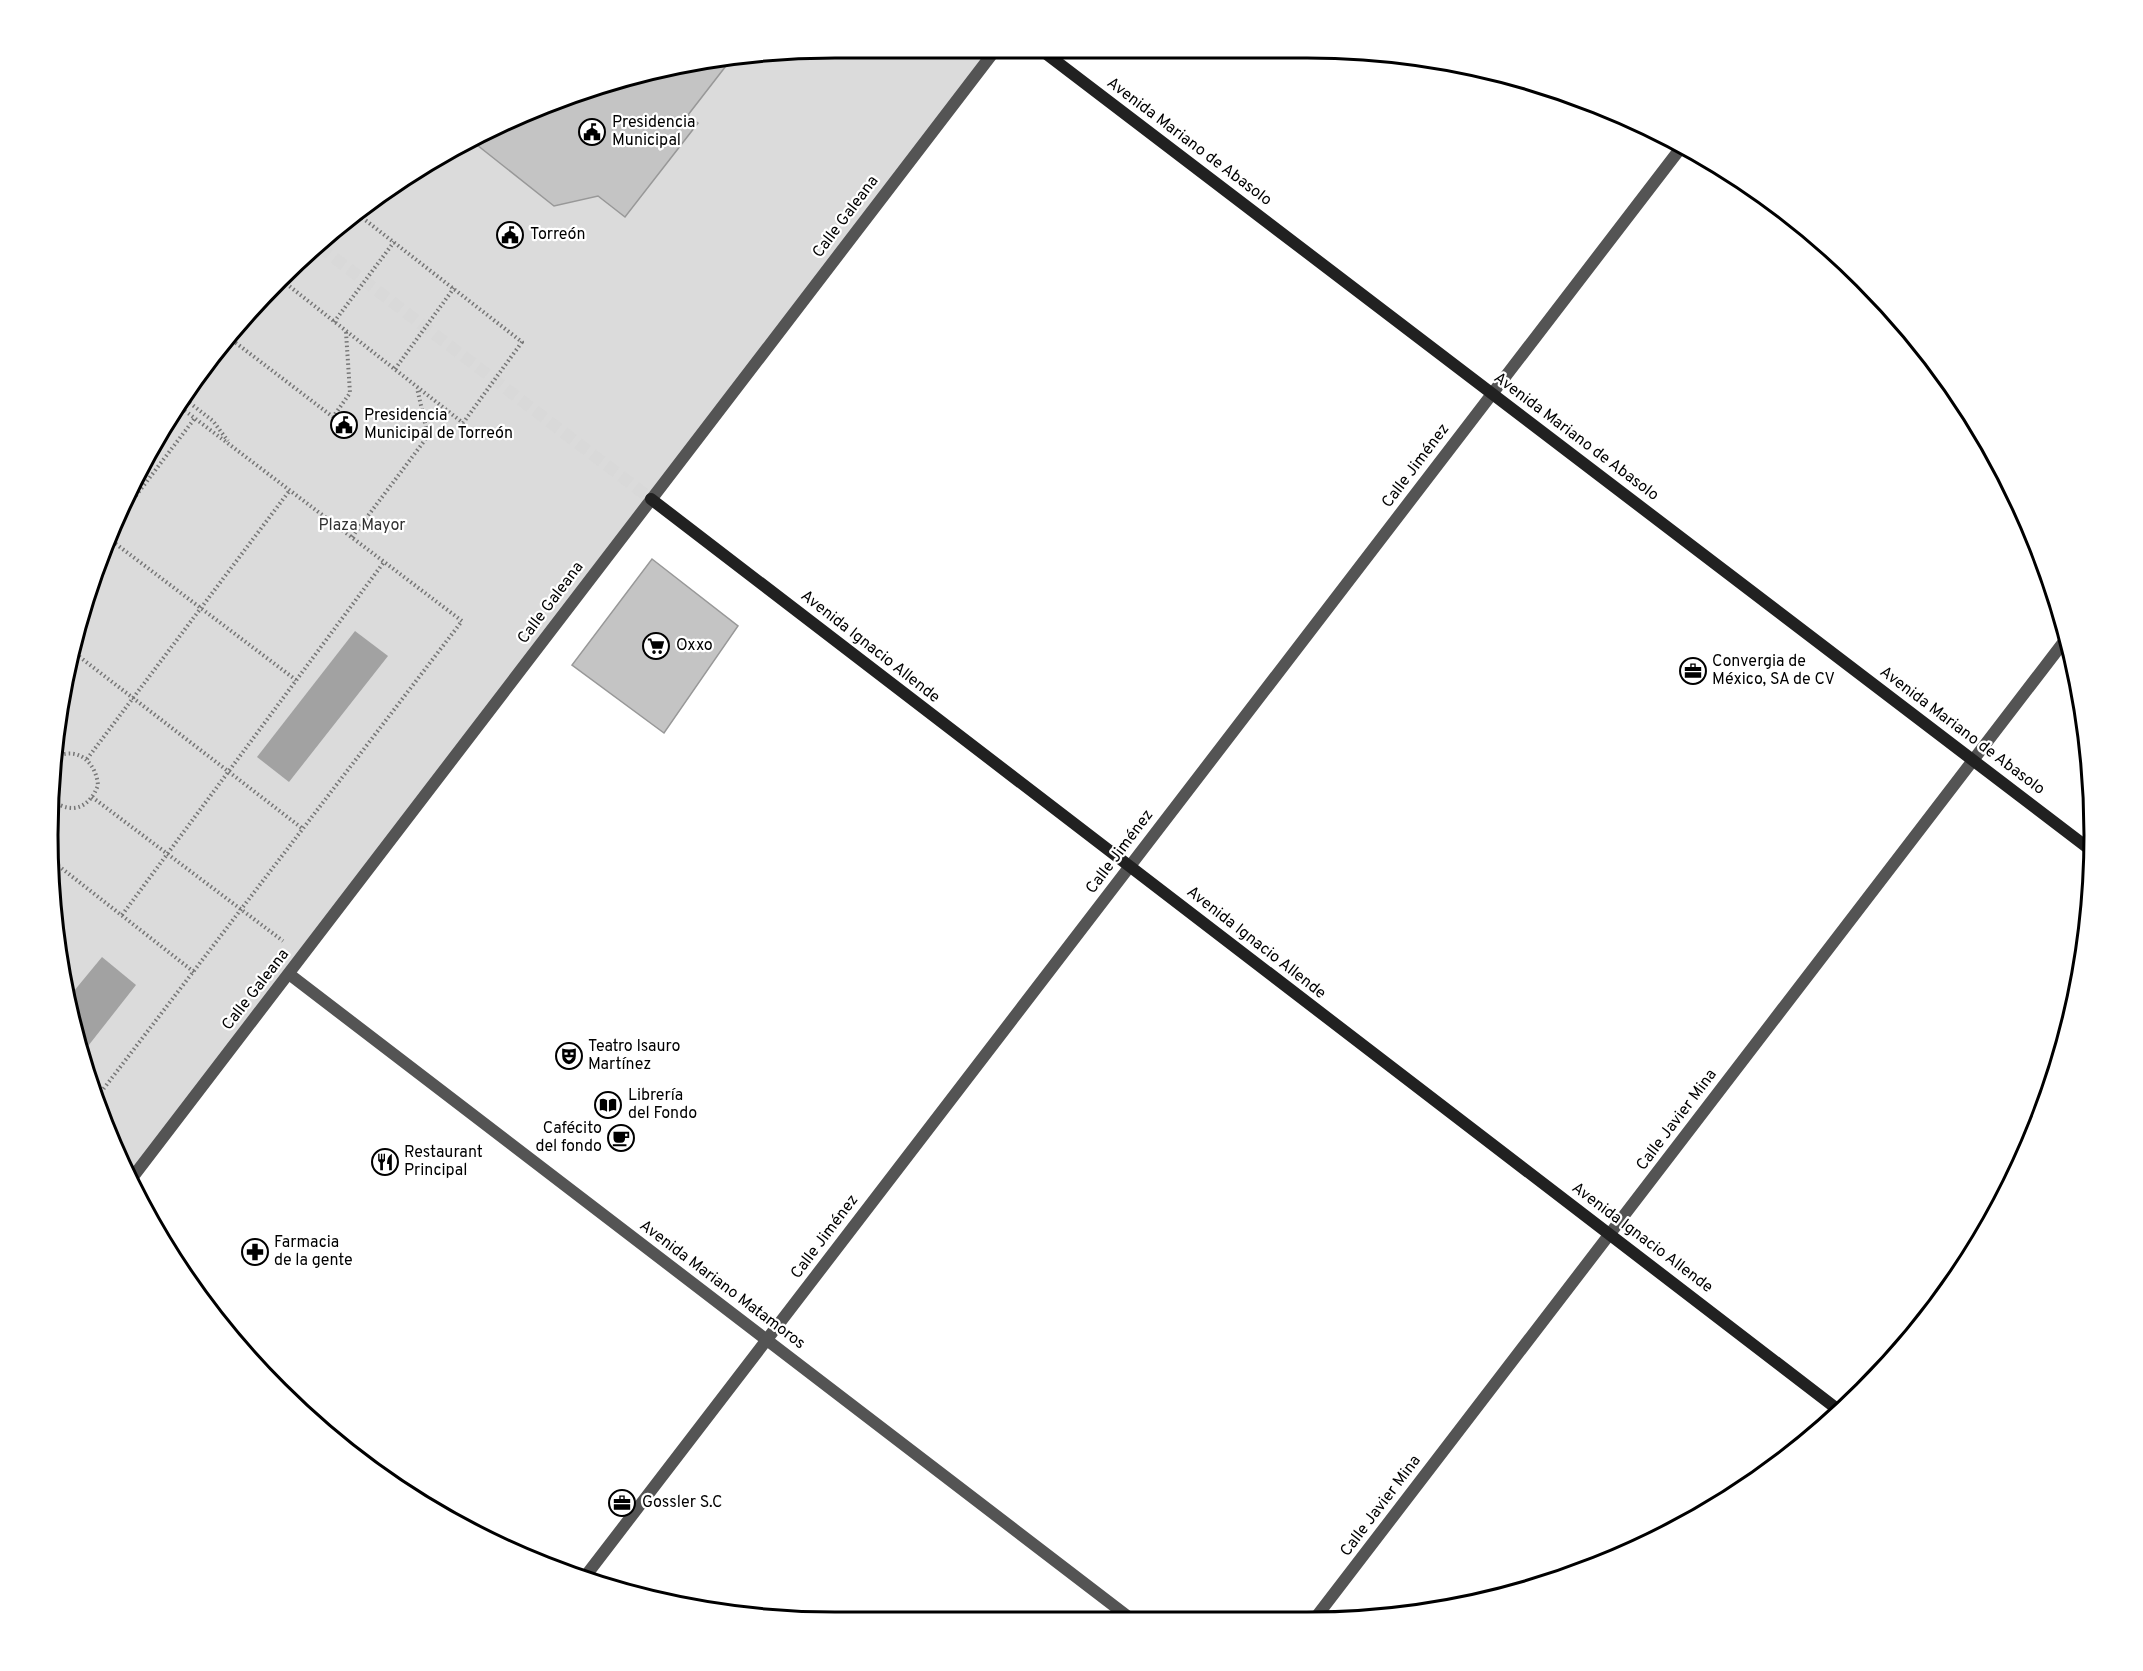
<svg xmlns="http://www.w3.org/2000/svg" width="2143" height="1671" font-family="Overpass,sans-serif">
	<style>
		.green { fill: #dbdbdb }
		.water { fill: #a2a2a2 }
		.building { fill: #c4c4c4; stroke: #989898; stroke-width: 1.5 }
		.lines { fill: none; stroke-linecap: round; stroke-linejoin: round }
		.secondary-tunnel { stroke: #d9d9d9; stroke-width: 12; stroke-dasharray: 12 6; stroke-linecap: butt }
		.path { stroke: #767676; stroke-width: 4; stroke-dasharray: 1.5 3; stroke-linecap: butt }
		.street { stroke: #545454; stroke-width: 12 }
		.secondary { stroke: #212121; stroke-width: 12 }
		.labels { text-anchor: middle; dominant-baseline: central; stroke-width: 4.5; stroke-linejoin: round; paint-order: stroke }
		.poi-label { font-size: 16px; fill: #000; stroke: #fff; text-anchor: start }
		.street-label { font-size: 16px; fill: #000; stroke: #fff }
		.park-label { font-size: 16px; fill: #323232; stroke: #fff }
		.rim { fill: none; stroke: #000; stroke-width: 3 }
	</style>
	<rect width="100%" height="100%" fill="#fff"/>
	<polygon class="green" points="835,48 999,49 135,1183 75,1040 48,836 75,632 153,442 278,279 441,154 631,75"/>
	<g class="water">
		<polygon points="355,631 388,656 289,782 257,757"/>
		<polygon points="102,957 136,985 81,1055 75,1040 69,997"/>
	</g>
	<g class="building">
		<polygon points="729,62 688,115 698,123 625,217 598,196 554,206 472,141 631,75"/>
		<polygon points="652,559 738,626 664,733 572,665"/>
	</g>
	<g class="lines">
		<polyline class="secondary-tunnel" points="320,247 651,499"/>
		<g class="path">
			<polyline points="279,278 463,423 522,342 360,216"/>
			<polyline points="334,322 394,242"/>
			<polyline points="232,340 333,417 350,393 346,332"/>
			<polyline points="395,369 454,288"/>
			<polyline points="186,400 213,421 228,441"/>
			<polyline points="125,510 195,418"/>
			<polyline points="352,537 428,436 417,388"/>
			<polyline points="112,541 296,680"/>
			<polyline points="72,651 303,829"/>
			<polyline points="87,759 290,490"/>
			<polyline points="92,797 283,941"/>
			<path d="M53 801C73 815 90 807 98 785 96 764 80 747 58 756"/>
			<polyline points="51,860 194,972"/>
			<polyline points="122,915 384,562"/>
			<polyline points="98,1096 462,621 180,407"/>
		</g>
		<g class="street">
			<polyline points="289,974 1135,1622"/>
			<polyline points="132,1178 996,49"/>
			<polyline points="584,1578 1683,145"/>
			<polyline points="1313,1621 2066,639"/>
		</g>
		<g class="secondary">
			<polyline points="1040,49 2092,851"/>
			<polyline points="651,499 1841,1412"/>
		</g>
	</g>
	<defs>
		<symbol id="civic-ring" viewBox="-11 -11 22 22"><circle r="9.5" fill="#fff" stroke="#000" stroke-width="1.5"/><path d="M-.6-6.5H3V-4.5H.6V-3L4-1V1h2V6H-6V1h2V-1L-.6-3ZM-1.2 2.5V6h2.4V2.5Z" fill="#000"/></symbol>
		<symbol id="supermarket-ring" viewBox="-11 -11 22 22"><circle r="9.5" fill="#fff" stroke="#000" stroke-width="1.5"/><path d="M-6-5.5h2.5l.6 2H6L4.5 2H-2.5L-4.4-4H-6ZM-1.5 3.2a1.3 1.3 0 1 0 .1 0ZM3 3.2a1.3 1.3 0 1 0 .1 0Z" fill="#000"/></symbol>
		<symbol id="office-ring" viewBox="-11 -11 22 22"><circle r="9.5" fill="#fff" stroke="#000" stroke-width="1.5"/><path d="M-6-3h4V-5.5h4V-3h4V5H-6ZM-1-4.5V-3h2v-1.5ZM-6 0V1H6V0Z" fill="#000"/></symbol>
		<symbol id="theatre-ring" viewBox="-11 -11 22 22"><circle r="9.5" fill="#fff" stroke="#000" stroke-width="1.5"/><path d="M-5-5.5Q0-4 5-5.5V0Q5 5 0 6Q-5 5-5 0ZM-3.3-2.5H-1v1.5H-3.3ZM1-2.5H3.3v1.5H1ZM-2.8 1Q0 5.5 2.8 1Z" fill="#000"/></symbol>
		<symbol id="library-ring" viewBox="-11 -11 22 22"><circle r="9.5" fill="#fff" stroke="#000" stroke-width="1.5"/><path d="M-6-4Q-3-5.5-.7-3.5V5Q-3 3-6 4ZM6-4Q3-5.5 .7-3.5V5Q3 3 6 4Z" fill="#000"/></symbol>
		<symbol id="cafe-ring" viewBox="-11 -11 22 22"><circle r="9.5" fill="#fff" stroke="#000" stroke-width="1.5"/><path d="M-5.5-4.5H6V0H3Q3 3.5 0 3.5H-2.5Q-5.5 3.5-5.5 0ZM3-3.2v2h1.7v-2ZM-6 4.5H4V6H-6Z" fill="#000"/></symbol>
		<symbol id="restaurant-ring" viewBox="-11 -11 22 22"><circle r="9.5" fill="#fff" stroke="#000" stroke-width="1.5"/><path d="M-5-6h1v4h1v-4h1v4h1v-4h1v5L-1.5 .5V6h-2V.5L-5-1ZM5-6V6H3V1.5H1.5Q1.5-4 5-6Z" fill="#000"/></symbol>
		<symbol id="pharmacy-ring" viewBox="-11 -11 22 22"><circle r="9.5" fill="#fff" stroke="#000" stroke-width="1.5"/><path d="M-2-6h4v4h4v4h-4v4h-4v-4h-4v-4h4Z" fill="#000"/></symbol>
	</defs>
	<g fill-rule="evenodd">
		<use href="#civic-ring" x="577" y="117" width="30" height="30"/>
		<use href="#civic-ring" x="495" y="220" width="30" height="30"/>
		<use href="#civic-ring" x="329" y="410" width="30" height="30"/>
		<use href="#supermarket-ring" x="641" y="631" width="30" height="30"/>
		<use href="#office-ring" x="1678" y="656" width="30" height="30"/>
		<use href="#theatre-ring" x="554" y="1041" width="30" height="30"/>
		<use href="#library-ring" x="593" y="1090" width="30" height="30"/>
		<use href="#cafe-ring" x="606" y="1123" width="30" height="30"/>
		<use href="#restaurant-ring" x="370" y="1147" width="30" height="30"/>
		<use href="#pharmacy-ring" x="240" y="1237" width="30" height="30"/>
		<use href="#office-ring" x="607" y="1488" width="30" height="30"/>
	</g>
	<g class="labels">
		<g class="poi-label">
			<text x="612" y="123">Presidencia<tspan x="612" dy="18">Municipal</tspan></text>
			<text x="530" y="235">Torreón</text>
			<text x="364" y="416">Presidencia<tspan x="364" dy="18">Municipal de Torreón</tspan></text>
			<text x="676" y="646">Oxxo</text>
			<text x="1712" y="662">Convergia de<tspan x="1712" dy="18">México, SA de CV</tspan></text>
			<text x="588" y="1047">Teatro Isauro<tspan x="588" dy="18">Martínez</tspan></text>
			<text x="628" y="1096">Librería<tspan x="628" dy="18">del Fondo</tspan></text>
			<text x="602" y="1129" text-anchor="end">Cafécito<tspan x="602" dy="18">del fondo</tspan></text>
			<text x="404" y="1153">Restaurant<tspan x="404" dy="18">Principal</tspan></text>
			<text x="274" y="1243">Farmacia<tspan x="274" dy="18">de la gente</tspan></text>
			<text x="642" y="1503">Gossler S.C</text>
		</g>
		<g class="street-label">
			<text transform="translate(1189 142) rotate(37)">Avenida Mariano de Abasolo</text>
			<text transform="translate(846 217) rotate(-53)">Calle Galeana</text>
			<text transform="translate(1576 437) rotate(37)">Avenida Mariano de Abasolo</text>
			<text transform="translate(1416 466) rotate(-53)">Calle Jiménez</text>
			<text transform="translate(551 603) rotate(-53)">Calle Galeana</text>
			<text transform="translate(870 647) rotate(38)">Avenida Ignacio Allende</text>
			<text transform="translate(1962 731) rotate(37)">Avenida Mariano de Abasolo</text>
			<text transform="translate(1120 852) rotate(-53)">Calle Jiménez</text>
			<text transform="translate(1256 943) rotate(38)">Avenida Ignacio Allende</text>
			<text transform="translate(256 990) rotate(-52)">Calle Galeana</text>
			<text transform="translate(1677 1120) rotate(-53)">Calle Javier Mina</text>
			<text transform="translate(825 1237) rotate(-53)">Calle Jiménez</text>
			<text transform="translate(1642 1238) rotate(37)">Avenida Ignacio Allende</text>
			<text transform="translate(722 1285) rotate(37)">Avenida Mariano Matamoros</text>
			<text transform="translate(1381 1506) rotate(-53)">Calle Javier Mina</text>
		</g>
		<g class="park-label">
			<text x="362" y="526">Plaza Mayor</text>
		</g>
	</g>
	<path d="M0 0H2143V1671H0ZM835 58H1307A777 777 0 0 1 2084 835V835A777 777 0 0 1 1307 1612H835A777 777 0 0 1 58 835V835A777 777 0 0 1 835 58Z" fill="#fff" fill-rule="evenodd"/>
	<path class="rim" d="M835 58H1307A777 777 0 0 1 2084 835V835A777 777 0 0 1 1307 1612H835A777 777 0 0 1 58 835V835A777 777 0 0 1 835 58Z"/>
</svg>
